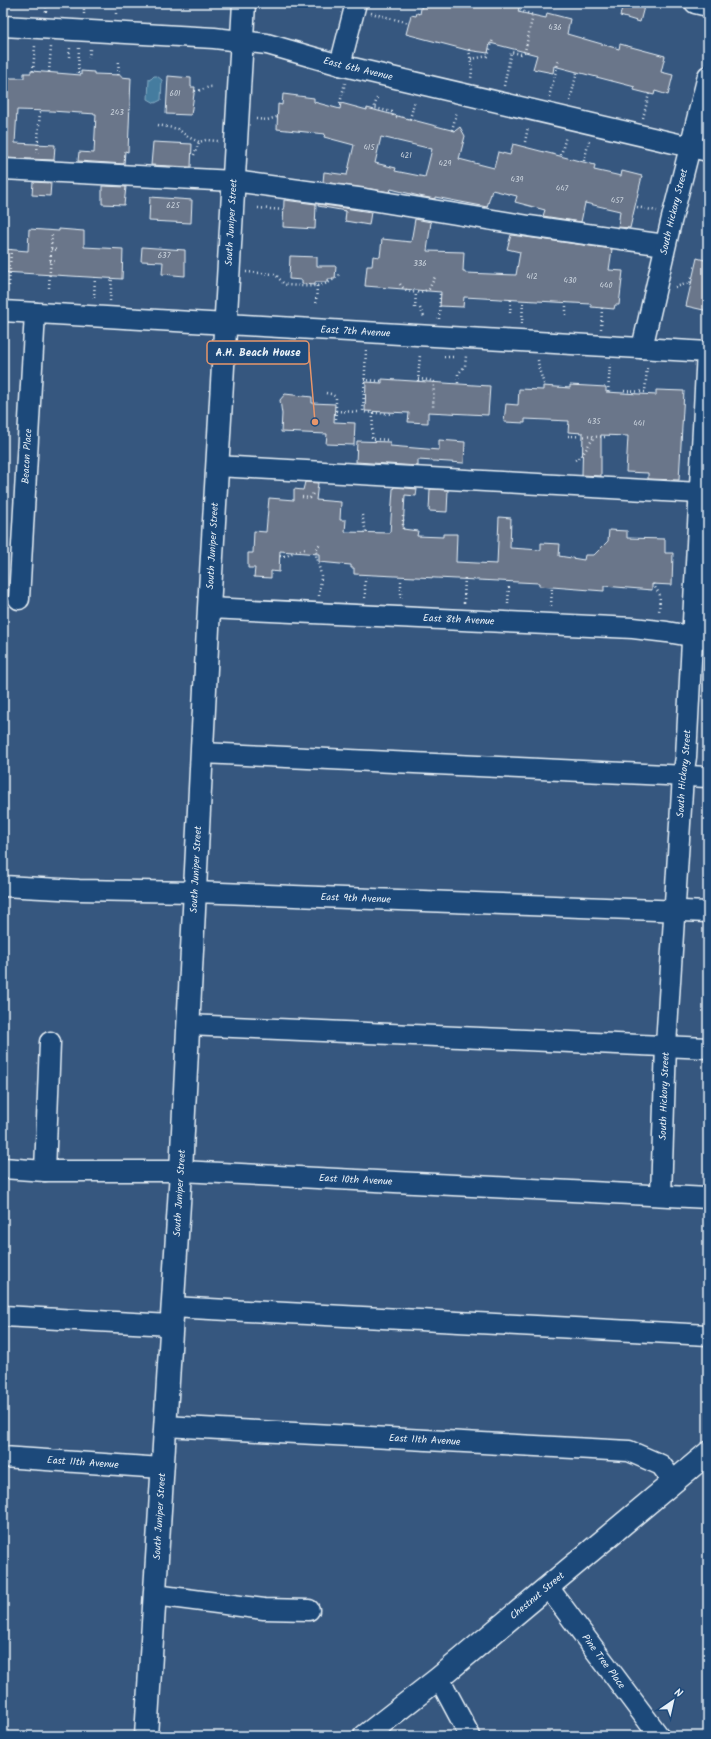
<svg xmlns="http://www.w3.org/2000/svg" width="711" height="1739" font-family="Kalam,sans-serif">
	<style>
		.water { fill: #447c9f; stroke: #86abc3 }
		.building { fill: #6b768a; stroke: #e8f1f8; fill-rule: evenodd }
		.lines { fill: none; stroke-linecap: round; stroke-linejoin: round }
		.minor-casing { stroke: #e8f1f8; stroke-width: 23 }
		.major-casing { stroke: #e8f1f8; stroke-width: 25 }
		.path { stroke: #e8f1f8; stroke-width: 2.5; stroke-dasharray: 1 3; stroke-linecap: butt }
		.minor { stroke: #1f4a7a; stroke-width: 20 }
		.major { stroke: #1f4a7a; stroke-width: 22 }
		.labels { text-anchor: middle; dominant-baseline: central; stroke-width: 3; stroke-linejoin: round; paint-order: stroke }
		.number-label { font-size: 8px; fill: #c9d2dc }
		.street-label { font-size: 10px; fill: #e8f1f8; stroke: #1f4a7a }
		.leader { fill: none; stroke: #e8966a; stroke-width: 1.5 }
		.callout-dot { fill: #e8966a; stroke: #1f4a7a; stroke-width: 1.5 }
		.callout { fill: #1f4a7a; stroke: #e8966a; stroke-width: 1.5 }
		.callout-label { font-size: 11px; text-anchor: middle; font-weight: bold; fill: #e8f1f8 }
	</style>
	<rect width="100%" height="100%" fill="#36577f"/>
	<filter id="ink" filterUnits="userSpaceOnUse"><feTurbulence type="fractalNoise" baseFrequency=".025" numOctaves="2"/><feDisplacementMap in="SourceGraphic" scale="8" xChannelSelector="R" yChannelSelector="G"/><feConvolveMatrix kernelMatrix="1 2 1 2 8 2 1 2 1" color-interpolation-filters="sRGB"/></filter>
	<g filter="url(#ink)">
		<polygon class="water" points="154,76 157,76 162,80 161,100 155,103 148,99 149,79 151,79"/>
		<g class="building">
			<polygon points="422,3 520,3 518,12 546,18 547,13 570,19 567,34 619,49 620,44 665,56 661,72 673,75 668,95 655,91 654,95 634,90 635,87 554,66 553,73 533,69 537,55 490,43 488,53 467,50 406,34 411,15 416,16 417,13 420,14"/>
			<polygon points="623,3 645,3 640,22 620,16"/>
			<polygon points="31,71 81,75 81,71 94,72 94,74 121,75 121,77 131,78 128,152 125,151 124,164 78,161 79,152 94,153 96,114 51,111 17,110 15,143 55,145 54,160 3,158 3,78 24,78 24,73 31,73"/>
			<polygon points="168,76 191,78 191,87 195,87 191,115 166,114"/>
			<path d="M283 94 314 98V102L340 109 341 103 367 110V108L455 131 460 127 465 136 459 159 494 168 498 152 510 155 513 144 595 165 594 170 621 176 622 171 642 176 630 228 618 227 620 211 585 203 581 222 543 216 545 210 515 202 517 196 492 190 487 207 435 197V199L419 196 391 189 390 192 323 182 324 172 347 175 354 145 324 137 325 134 277 129 278 104 282 105ZM381 137 432 149 425 177 395 171 396 168 375 163Z"/>
			<polygon points="153,142 192,144 191,167 151,165"/>
			<polygon points="33,182 51,183 50,196 32,195"/>
			<polygon points="102,186 126,187 124,205 102,204"/>
			<polygon points="150,197 192,200 191,223 149,221"/>
			<polygon points="284,200 316,204 315,229 283,227"/>
			<polygon points="318,204 371,212 369,225 345,221 346,211 318,206"/>
			<polygon points="415,219 431,222 427,251 464,252 463,271 465,271 465,273 516,275 520,252 507,249 511,235 612,249 609,270 623,271 619,305 615,305 614,309 591,307 591,304 464,297 463,307 440,306 441,292 365,286 367,266 372,266 373,256 380,257 382,239 411,242"/>
			<polygon points="29,229 59,231 59,229 84,231 84,247 123,249 122,279 3,272 3,249 28,251"/>
			<polygon points="142,247 185,250 185,276 162,274 163,262 141,261"/>
			<polygon points="290,256 317,257 317,266 336,266 335,279 328,279 328,282 315,282 315,285 302,284 302,280 289,279"/>
			<polygon points="697,258 708,261 708,311 686,306"/>
			<polygon points="382,379 490,386 488,415 428,412 428,423 408,422 409,413 365,411 366,382 382,383"/>
			<polygon points="570,385 606,387 606,392 656,395 656,390 684,391 679,480 648,479 648,473 626,472 628,436 601,435 601,476 582,475 583,433 568,432 569,421 525,419 525,423 504,422 506,404 518,405 519,389 543,390 543,386 570,388"/>
			<polygon points="285,394 312,397 312,403 335,404 334,422 355,423 354,445 326,444 327,434 281,432 282,414 280,400"/>
			<polygon points="439,440 465,442 464,463 418,460 418,466 356,462 357,441 390,442 390,446 439,450"/>
			<polygon points="305,482 318,483 316,500 341,502 340,520 346,520 345,532 390,533 393,489 394,487 417,489 416,496 405,495 403,529 418,531 417,536 443,537 443,534 457,534 456,562 497,564 499,517 511,518 510,548 541,550 541,543 560,544 559,556 584,560 585,555 594,555 608,541 609,530 627,531 627,538 665,539 665,553 673,553 672,585 652,584 652,590 604,586 604,591 539,586 539,583 354,574 354,568 351,568 351,565 319,562 319,554 280,551 279,572 271,571 271,578 254,577 255,568 248,568 248,553 253,553 254,531 266,532 269,498 294,500 294,489 303,490"/>
			<polygon points="430,489 448,490 447,512 429,511"/>
		</g>
		<g class="lines">
			<defs>
				<g id="minor">
					<polyline points="695,3 708,6"/>
					<path id="s1" d="M3 26 214 38 267 44 340 65 708 151"/>
					<polyline points="340,65 356,3"/>
					<polyline points="3,169 234,181 365,199 529,226 665,245"/>
					<path id="s2" d="M3 311 708 352"/>
					<path id="s3" d="M642 348 671 222 708 76"/>
					<polyline points="217,466 699,493"/>
					<path id="s4" d="M19 599 35 313"/>
					<path id="s5" d="M209 608 633 628 667 632 708 639"/>
					<polyline points="202,753 708,777"/>
					<path id="s6" d="M3 886 79 890 194 892 708 912"/>
					<polyline points="188,1025 708,1048"/>
					<path id="s7" d="M3 1168 45 1171H181L708 1198"/>
					<polyline points="45,1171 50,1042"/>
					<path id="s8" d="M661 1195 666 1045 683 776 686 757 707 351"/>
					<polyline points="172,1307 708,1335"/>
					<polyline points="3,1316 171,1325"/>
					<path id="s9" d="M165 1426 629 1451 661 1465 673 1481"/>
					<path id="s10" d="M3 1457 162 1468"/>
					<path id="s11" d="M548 1587 659 1736"/>
					<polyline points="155,1595 264,1609 309,1610"/>
					<polyline points="439,1678 470,1736"/>
				</g>
				<g id="major">
					<path id="s12" d="M146 1736 181 1171 209 608 244 3"/>
					<path id="s13" d="M365 1736 439 1678 708 1453"/>
				</g>
			</defs>
			<use href="#minor" class="minor-casing"/>
			<use href="#major" class="major-casing"/>
			<g class="path">
				<polyline points="46,12 46,3"/>
				<polyline points="371,13 409,23"/>
				<polyline points="84,14 84,3"/>
				<polyline points="116,14 116,3"/>
				<polyline points="469,49 472,70 471,79"/>
				<polyline points="69,57 70,48"/>
				<polyline points="89,58 90,49"/>
				<polyline points="471,59 488,56 493,39"/>
				<polyline points="33,71 35,46"/>
				<polyline points="49,72 51,47"/>
				<polyline points="78,73 79,48"/>
				<polyline points="118,75 119,60"/>
				<polyline points="4,78 5,44"/>
				<polyline points="504,86 511,52 521,54 525,51 533,15 519,10"/>
				<path d="M195 91C203 91 207 86 213 87"/>
				<polyline points="549,97 559,60"/>
				<polyline points="377,98 374,108 392,112 393,116 397,117"/>
				<polyline points="570,101 577,72"/>
				<polyline points="340,103 345,83"/>
				<polyline points="643,118 649,94"/>
				<polyline points="256,119 267,120 277,117"/>
				<polyline points="410,119 415,100"/>
				<polyline points="158,125 178,129 188,137 199,142"/>
				<polyline points="452,130 457,111"/>
				<polyline points="525,142 528,127"/>
				<polyline points="37,153 40,111"/>
				<polyline points="194,155 199,142 206,140 218,141"/>
				<polyline points="561,155 566,136"/>
				<polyline points="584,161 589,141"/>
				<polyline points="637,207 657,211"/>
				<polyline points="258,208 284,210"/>
				<polyline points="51,249 58,250"/>
				<polyline points="50,261 57,262"/>
				<path d="M246 272 275 274 284 284 287 285C308 286 323 290 339 275"/>
				<path d="M400 284C406 294 419 294 429 289L435 277"/>
				<polyline points="9,286 11,249"/>
				<polyline points="675,287 690,283 692,277"/>
				<polyline points="49,288 52,233"/>
				<polyline points="94,298 95,277"/>
				<polyline points="110,301 112,278"/>
				<polyline points="566,302 566,316"/>
				<polyline points="316,303 317,286"/>
				<polyline points="415,308 416,293"/>
				<polyline points="420,308 424,317"/>
				<polyline points="510,313 511,299"/>
				<polyline points="439,319 440,294"/>
				<polyline points="522,324 523,300"/>
				<polyline points="601,329 602,308"/>
				<polyline points="366,350 363,412 393,414"/>
				<polyline points="444,357 456,357"/>
				<polyline points="538,360 539,369 545,387"/>
				<polyline points="418,379 429,380 434,382 433,409"/>
				<polyline points="364,380 381,381"/>
				<polyline points="418,381 420,354"/>
				<polyline points="458,383 458,374 465,366 466,356"/>
				<polyline points="624,391 645,392 647,367"/>
				<polyline points="608,392 610,364"/>
				<polyline points="326,393 331,394 336,397 336,421"/>
				<polyline points="336,411 358,412"/>
				<polyline points="373,413 372,439 392,440"/>
				<polyline points="568,436 608,437"/>
				<polyline points="575,460 581,457 594,437"/>
				<polyline points="302,497 310,498 314,492"/>
				<polyline points="362,515 366,532"/>
				<polyline points="403,529 403,516"/>
				<polyline points="296,551 305,549"/>
				<polyline points="280,556 287,556 294,552"/>
				<polyline points="283,556 284,552"/>
				<polyline points="401,581 401,600"/>
				<polyline points="653,584 660,595 659,613"/>
				<path d="M319 596C319 589 321 582 321 576 320 565 311 553 320 544"/>
				<polyline points="365,598 365,574"/>
				<polyline points="464,603 465,575"/>
				<polyline points="508,604 509,586"/>
				<polyline points="551,606 552,586"/>
			</g>
			<use href="#minor" class="minor"/>
			<use href="#major" class="major"/>
		</g>
	</g>
	<g class="labels">
		<g class="number-label">
			<text x="555" y="27">436</text>
			<text x="175" y="93">601</text>
			<text x="117" y="112">243</text>
			<text x="369" y="147">415</text>
			<text x="406" y="155">421</text>
			<text x="445" y="163">429</text>
			<text x="517" y="179">439</text>
			<text x="562" y="188">447</text>
			<text x="617" y="200">457</text>
			<text x="173" y="205">625</text>
			<text x="164" y="255">637</text>
			<text x="420" y="263">336</text>
			<text x="532" y="276">412</text>
			<text x="570" y="280">430</text>
			<text x="606" y="285">440</text>
			<text x="594" y="421">435</text>
			<text x="639" y="423">441</text>
		</g>
		<g class="street-label">
			<text stroke="none"><textPath href="#s1" startOffset="359">East 6th Avenue</textPath></text>
			<text stroke="none"><textPath href="#s3" startOffset="140">South Hickory Street</textPath></text>
			<text stroke="none"><textPath href="#s12" startOffset="1516">South Juniper Street</textPath></text>
			<text stroke="none"><textPath href="#s2" startOffset="353">East 7th Avenue</textPath></text>
			<text stroke="none"><textPath href="#s4" startOffset="143">Beacon Place</textPath></text>
			<text stroke="none"><textPath href="#s12" startOffset="1192">South Juniper Street</textPath></text>
			<text stroke="none"><textPath href="#s5" startOffset="250">East 8th Avenue</textPath></text>
			<text stroke="none"><textPath href="#s8" startOffset="422">South Hickory Street</textPath></text>
			<text stroke="none"><textPath href="#s12" startOffset="868">South Juniper Street</textPath></text>
			<text stroke="none"><textPath href="#s6" startOffset="353">East 9th Avenue</textPath></text>
			<text stroke="none"><textPath href="#s8" startOffset="99">South Hickory Street</textPath></text>
			<text stroke="none"><textPath href="#s7" startOffset="353">East 10th Avenue</textPath></text>
			<text stroke="none"><textPath href="#s12" startOffset="544">South Juniper Street</textPath></text>
			<text stroke="none"><textPath href="#s9" startOffset="260">East 11th Avenue</textPath></text>
			<text stroke="none"><textPath href="#s10" startOffset="80">East 11th Avenue</textPath></text>
			<text stroke="none"><textPath href="#s12" startOffset="220">South Juniper Street</textPath></text>
			<text stroke="none"><textPath href="#s13" startOffset="222">Chestnut Street</textPath></text>
			<text stroke="none"><textPath href="#s11" startOffset="93">Pine Tree Place</textPath></text>
		</g>
	</g>
	<path class="leader" d="M315 422L309 352"/>
	<circle class="callout-dot" cx="315" cy="422" r="4"/>
	<rect class="callout" x="207" y="341" width="102" height="23" rx="4"/>
	<g class="callout-label">
		<text x="258" y="356">A.H. Beach House</text>
	</g>
	<rect width="711" height="1739" fill="none" stroke="#1f4a7a" stroke-width="16"/>
	<rect x="8" y="8" width="695" height="1723" fill="none" stroke="#e8f1f8" stroke-width="1.5" filter="url(#ink)"/>
	<g transform="translate(673 1701) rotate(34)" stroke="#1f4a7a" stroke-width="3" paint-order="stroke">
	<path d="M0-3L7 15L0 10L-7 15Z" fill="#e8f1f8"/>
	<text y="-6" font-size="11" font-weight="bold" text-anchor="middle" fill="#e8f1f8">N</text>
	</g>
</svg>
